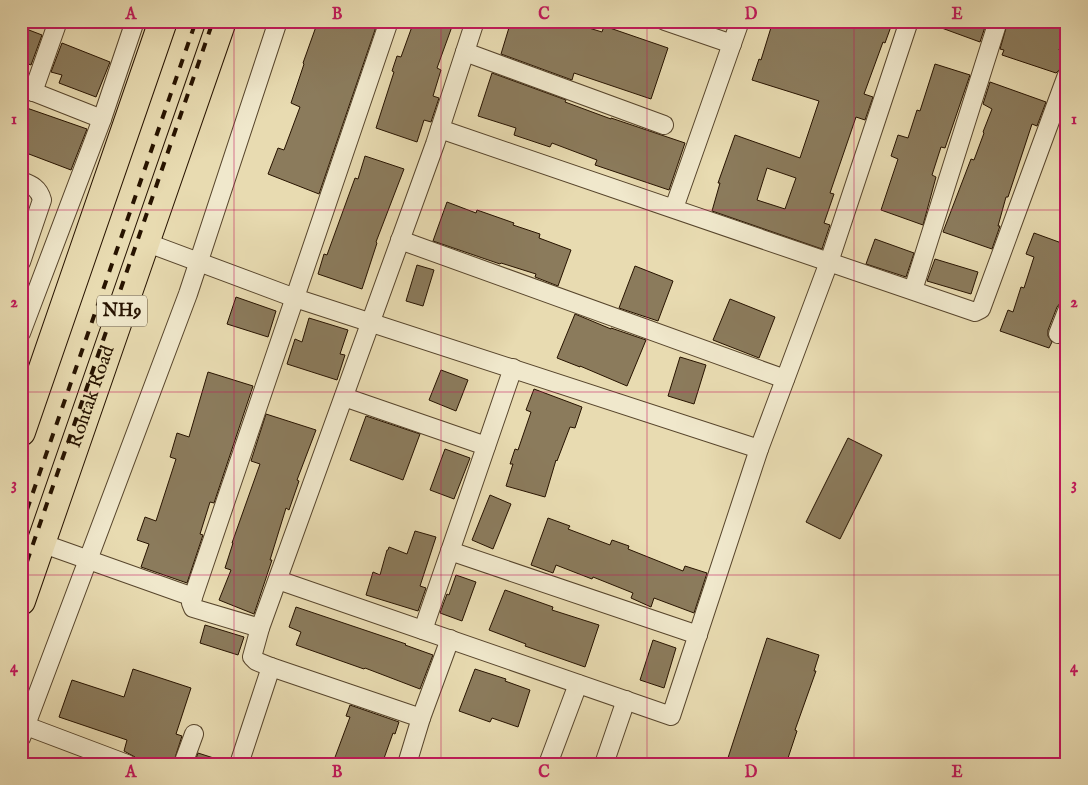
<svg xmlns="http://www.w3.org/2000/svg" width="1088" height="785" font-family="'IM FELL English',serif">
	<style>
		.building { fill: #8b7b5c; stroke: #271300; fill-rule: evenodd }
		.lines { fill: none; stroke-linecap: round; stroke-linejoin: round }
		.minor-casing { stroke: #57452c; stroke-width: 20 }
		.primary-casing { stroke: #271300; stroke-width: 30 }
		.minor { stroke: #f0e8cc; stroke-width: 18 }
		.primary { stroke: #e8dbb1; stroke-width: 28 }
		.rail { stroke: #271300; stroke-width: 4; stroke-dasharray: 9 9; stroke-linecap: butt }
		.grid { fill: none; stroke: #c2185b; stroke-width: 1; stroke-opacity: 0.55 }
		.labels { text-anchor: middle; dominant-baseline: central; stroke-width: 4; stroke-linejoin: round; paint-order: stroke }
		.shield { fill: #f0e8cc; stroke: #63533d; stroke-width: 1 }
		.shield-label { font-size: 18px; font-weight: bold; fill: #271300 }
		.street-label { font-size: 19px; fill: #271300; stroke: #f0e8cc }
		.neatline { fill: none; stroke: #c2185b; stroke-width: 2 }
		.grid-label { font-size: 16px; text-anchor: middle; font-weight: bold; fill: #c2185b }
	</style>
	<rect width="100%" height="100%" fill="#e8dbb1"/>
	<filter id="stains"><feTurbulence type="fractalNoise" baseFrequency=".004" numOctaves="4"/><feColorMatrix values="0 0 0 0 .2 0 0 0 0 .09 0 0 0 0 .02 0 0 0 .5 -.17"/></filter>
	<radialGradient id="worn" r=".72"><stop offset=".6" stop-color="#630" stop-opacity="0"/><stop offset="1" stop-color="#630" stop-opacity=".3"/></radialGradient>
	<g class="building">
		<polygon points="318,21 378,21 319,194 268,174 278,148 284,150 300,107 291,103 304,64 303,63"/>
		<polygon points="414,21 454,21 437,68 441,70 433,96 439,98 431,122 424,120 417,142 376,128 394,72 392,71 397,56 401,57"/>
		<polygon points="511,21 566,21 602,32 604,26 668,48 651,99 574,73 572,80 501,54"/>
		<path d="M773 21H821L839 28 842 21H893L885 43 883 42 864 94 873 97 865 120 856 117 830 193 834 194 824 223 830 225 822 249 712 211 720 183H718L735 135 800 158 819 101 752 80 759 59 761 60ZM767 168 796 178 785 209 757 200Z"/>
		<polygon points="929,21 987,21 980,42 928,23"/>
		<polygon points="1008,21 1067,21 1067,27 1059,50 1067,53 1063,66 1056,73 1002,55 1004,50 1000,49"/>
		<polygon points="21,27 42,35 31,65 21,61"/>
		<polygon points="62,43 110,62 96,97 59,83 62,75 51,72"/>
		<polygon points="935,64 970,75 945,148 941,147 932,175 936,177 923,225 881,210 898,159 891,156 898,135 908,138 917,110 920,111"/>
		<polygon points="492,73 566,100 565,102 611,119 611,118 685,143 669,190 595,165 597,160 552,143 550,147 514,135 516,128 478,116"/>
		<polygon points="990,82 1046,102 1037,126 1032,124 1008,197 1006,197 998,226 1000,226 992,249 943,232 971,159 974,160 984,133 983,132 992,109 983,104"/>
		<polygon points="21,106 87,129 71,170 21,151"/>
		<polygon points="365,156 404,169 376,242 377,243 362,289 318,274 324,254 327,255 355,178 358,179"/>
		<polygon points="447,202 476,213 477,210 514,223 513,225 540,234 539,238 571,250 558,286 535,277 536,274 501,263 500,264 433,241"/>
		<polygon points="1034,233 1067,245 1067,301 1061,302 1057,307 1048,330 1048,336 1052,342 1049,348 1000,331 1008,310 1013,312 1021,287 1024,288 1034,257 1026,254"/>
		<polygon points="875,239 914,253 906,277 866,264"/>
		<polygon points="935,259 978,272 971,294 927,281"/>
		<polygon points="417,265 434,270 423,306 406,301"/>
		<polygon points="635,266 673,281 658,321 619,308"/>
		<polygon points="236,297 276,311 268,337 227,324"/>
		<polygon points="730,299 775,317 759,358 713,340"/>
		<polygon points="575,314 611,329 611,328 646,340 627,386 580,366 580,367 557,358"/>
		<polygon points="309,318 348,330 340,354 345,355 337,380 287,364 295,339 302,342"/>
		<polygon points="680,357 706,365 694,404 668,396"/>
		<polygon points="441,370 468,380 456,411 429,400"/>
		<polygon points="208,372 253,386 214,503 210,502 200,534 203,535 187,583 141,567 149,544 137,540 145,517 156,521 176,459 170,457 177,433 189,437"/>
		<polygon points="534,389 582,407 575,428 570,427 557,461 556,460 545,497 506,486 513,464 510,464 515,449 518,450 531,412 526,410"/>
		<polygon points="266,414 316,430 297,480 299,481 289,510 286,508 270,560 272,560 254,614 219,600 231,570 225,568 233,543 232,543 260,464 251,461"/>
		<polygon points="366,416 420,434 403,480 350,460"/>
		<polygon points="848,438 882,455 840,539 806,522"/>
		<polygon points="445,449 470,458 454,499 430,490"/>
		<polygon points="490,495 511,504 493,549 472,540"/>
		<polygon points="548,518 570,526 568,529 610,545 612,540 629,546 628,549 683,571 685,566 707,573 694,613 654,598 651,607 631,598 633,593 593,577 592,579 556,565 553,573 531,565"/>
		<polygon points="415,531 436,537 420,586 426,588 418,611 366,595 373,572 380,575 387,550 388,550 389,547 407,554"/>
		<polygon points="456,575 476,582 462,621 440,613 447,594 449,595"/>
		<polygon points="505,590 553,607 552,610 599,625 585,667 525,646 526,644 489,630"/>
		<polygon points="296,607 406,644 405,645 433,655 420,689 365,668 364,669 296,645 301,632 289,627"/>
		<polygon points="205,625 244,637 238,655 200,643"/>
		<polygon points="767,638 819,655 814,671 816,671 795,730 797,731 786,764 726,764"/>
		<polygon points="653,640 676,648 664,688 640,680"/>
		<polygon points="133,669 191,688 176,734 182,736 173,764 163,764 149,759 148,764 137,764 135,757 124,751 127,740 59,717 72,680 124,697"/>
		<polygon points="475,669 506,679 505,681 530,690 518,727 492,718 490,722 459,711"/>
		<polygon points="350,705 399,722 395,734 393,733 382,764 344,764 334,760 350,717 346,716"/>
		<polygon points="198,753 223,761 223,764 194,764"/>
	</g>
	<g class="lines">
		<defs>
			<g id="minor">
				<polyline points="665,21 732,44"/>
				<polyline points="465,52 664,125"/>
				<polyline points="21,87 102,119"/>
				<polyline points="33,92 58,21"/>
				<polyline points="440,129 975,312 981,309 1067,75"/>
				<path d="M21 181C32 185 39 188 42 200L21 262"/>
				<polyline points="674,208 740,21"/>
				<polyline points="400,240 785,379"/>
				<polyline points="145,242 295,298 759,449"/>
				<polyline points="913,290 998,21"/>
				<polyline points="21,333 102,119 135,21"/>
				<polyline points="1058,334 1067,311"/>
				<polyline points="344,397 486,446"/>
				<polyline points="41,543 193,597"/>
				<polyline points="450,551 698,635"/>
				<polyline points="278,580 671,716 759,449 829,262 909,21"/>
				<polyline points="260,628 193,608 191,603 389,21"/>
				<polyline points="423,630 513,368"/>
				<polyline points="450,639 421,718 271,667 256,661 252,657 260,628 435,144 475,21"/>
				<polyline points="21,724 127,764"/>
				<polyline points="21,738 188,294 278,21"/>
				<polyline points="183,764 194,734"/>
				<polyline points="239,764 271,667"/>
				<polyline points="407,764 421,718"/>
				<polyline points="548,764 578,684"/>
				<polyline points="604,764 626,700"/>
			</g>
			<g id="primary">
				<polyline points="21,432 163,21"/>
				<path id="s1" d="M21 601 222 21"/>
			</g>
		</defs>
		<use href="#minor" class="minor-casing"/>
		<use href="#primary" class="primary-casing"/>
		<use href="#minor" class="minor"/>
		<use href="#primary" class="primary"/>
		<g class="rail">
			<polyline points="21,527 196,21"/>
			<polyline points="21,579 213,21"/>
		</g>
	</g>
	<path class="grid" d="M234 21V764M441 21V764M647 21V764M854 21V764M21 210H1067M21 392H1067M21 575H1067"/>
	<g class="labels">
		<rect class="shield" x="97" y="295.5" width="50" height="31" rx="4"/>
		<g class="shield-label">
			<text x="122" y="311">NH9</text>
		</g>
		<g class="street-label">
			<text stroke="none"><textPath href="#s1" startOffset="216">Rohtak Road</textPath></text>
		</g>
	</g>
	<rect width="1088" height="785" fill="none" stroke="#e8dbb1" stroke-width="55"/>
	<rect x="28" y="28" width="1032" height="730" class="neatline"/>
	<g class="grid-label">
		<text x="131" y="19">A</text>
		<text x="337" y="19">B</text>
		<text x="544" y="19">C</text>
		<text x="751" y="19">D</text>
		<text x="957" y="19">E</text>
		<text x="14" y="124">1</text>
		<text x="1074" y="124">1</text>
		<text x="14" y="307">2</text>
		<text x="1074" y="307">2</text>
		<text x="14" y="489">3</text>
		<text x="1074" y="489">3</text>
		<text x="14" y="672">4</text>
		<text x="1074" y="672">4</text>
		<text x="131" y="777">A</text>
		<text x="337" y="777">B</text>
		<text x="544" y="777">C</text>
		<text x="751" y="777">D</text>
		<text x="957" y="777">E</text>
	</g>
	<rect width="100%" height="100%" filter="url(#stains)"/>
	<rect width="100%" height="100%" fill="url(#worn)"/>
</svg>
